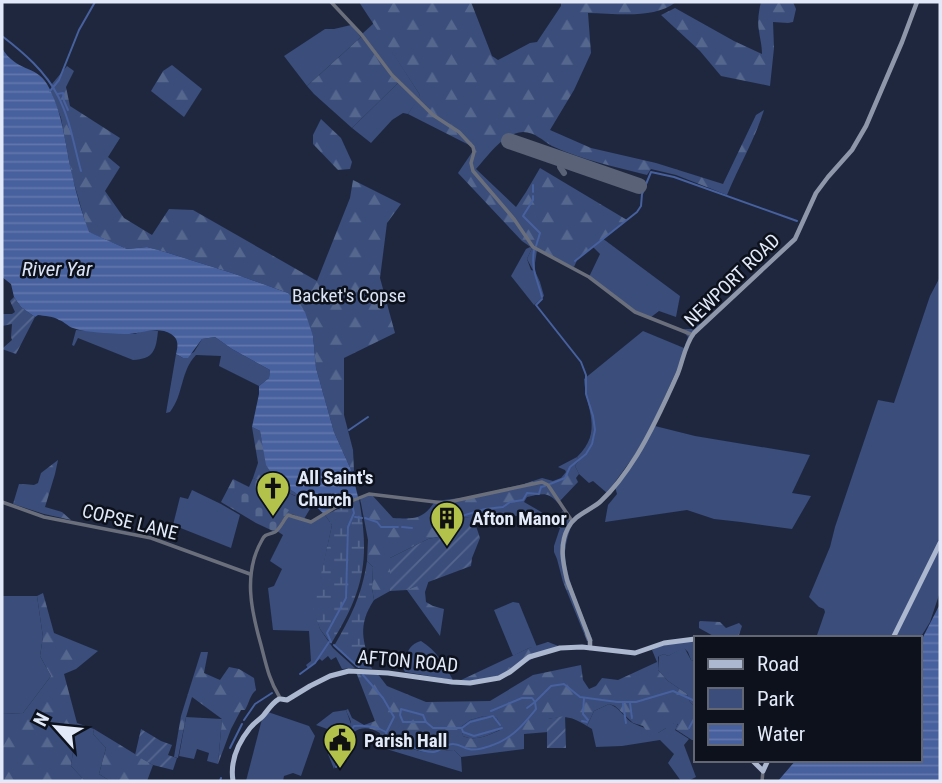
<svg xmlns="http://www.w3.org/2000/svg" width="942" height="783" font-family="'Roboto Condensed',sans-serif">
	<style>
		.green { fill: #3a4d7b }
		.forest { fill: url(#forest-firs); fill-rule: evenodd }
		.wetland { fill: url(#wetland-marsh) }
		.cemetery { fill: url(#cemetery-stones) }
		.garden { fill: url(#garden-furrows) }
		.water { fill: url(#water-rules) }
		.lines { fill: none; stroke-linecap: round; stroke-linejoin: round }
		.stream { stroke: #47609e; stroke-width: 2 }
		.taxiway { stroke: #5a6277; stroke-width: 6 }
		.runway { stroke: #5a6277; stroke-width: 16 }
		.tertiary { stroke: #6a6f7b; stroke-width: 3.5 }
		.secondary { stroke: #8f98ab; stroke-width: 4.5 }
		.primary { stroke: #acb7d0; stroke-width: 5 }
		.labels { text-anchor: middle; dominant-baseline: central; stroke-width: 5; stroke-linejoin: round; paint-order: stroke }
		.street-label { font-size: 19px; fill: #e2e9f8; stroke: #0c111b }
		.park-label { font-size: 19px; fill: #dae3f5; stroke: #0c111b }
		.poi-label { font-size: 19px; font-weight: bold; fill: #e2e9f8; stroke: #0c111b; text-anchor: start }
		.water-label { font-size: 21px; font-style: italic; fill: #dae2f5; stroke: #0c111b }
	</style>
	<defs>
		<pattern id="forest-firs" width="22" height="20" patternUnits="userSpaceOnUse" patternTransform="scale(1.75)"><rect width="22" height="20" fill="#3a4d7b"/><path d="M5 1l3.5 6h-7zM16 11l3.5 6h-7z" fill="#56678e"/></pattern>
		<pattern id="wetland-marsh" width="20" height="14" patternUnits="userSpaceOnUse" patternTransform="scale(1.75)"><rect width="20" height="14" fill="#3a4d7b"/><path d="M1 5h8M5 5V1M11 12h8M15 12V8" fill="none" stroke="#56678e"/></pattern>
		<pattern id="cemetery-stones" width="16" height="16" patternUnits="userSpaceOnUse" patternTransform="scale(1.75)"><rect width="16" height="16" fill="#3a4d7b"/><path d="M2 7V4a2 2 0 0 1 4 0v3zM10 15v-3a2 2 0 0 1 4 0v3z" fill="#56678e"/></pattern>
		<pattern id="garden-furrows" width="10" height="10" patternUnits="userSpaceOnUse" patternTransform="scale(1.75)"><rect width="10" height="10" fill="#3a4d7b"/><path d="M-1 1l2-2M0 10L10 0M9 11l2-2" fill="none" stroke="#56678e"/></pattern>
		<pattern id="water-rules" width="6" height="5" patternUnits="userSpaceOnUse" patternTransform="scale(1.75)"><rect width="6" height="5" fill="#47609e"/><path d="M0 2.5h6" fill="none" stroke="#6177ac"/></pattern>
	</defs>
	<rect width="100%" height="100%" fill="#1e273e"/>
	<g class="green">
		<polygon points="374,23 420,95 418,99 393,74 362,34"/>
		<polygon points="351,25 361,37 307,86 284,56 325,29 334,29"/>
		<polygon points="399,82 417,101 408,114 403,113 392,120 371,143 352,128"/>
		<polygon points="602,238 680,296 676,317 659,311 650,318 635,311 589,277 600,254 592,246"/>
		<polygon points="530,247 532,248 527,259 531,270 535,271 540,282 544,296 534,305 511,276 526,249"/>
		<polygon points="940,277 940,541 893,638 816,638 825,612 824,609 819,607 809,597 830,547 835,527 878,400 894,403 930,296"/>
		<path d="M703 322H705L693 334 652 425 639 449 607 493 593 481 589 483 579 474 575 466 579 460 577 457C604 431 586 410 584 379L643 331 684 348 688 337 681 329H691Z"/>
		<path d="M76 330 135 334 144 330 158 331C156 350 154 359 133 360L78 338 74 346 72 345Z"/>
		<path d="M215 337 232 349 270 370 269 378 259 386 219 366 221 356 196 355C180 372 184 394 170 412L166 413 176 354 183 358 194 352 202 339Z"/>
		<polygon points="655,426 695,436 810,455 792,493 811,496 792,529 741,522 714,519 687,510 605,522 608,505 617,494 615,487"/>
		<polygon points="275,486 295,496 297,494 313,504 304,519 292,514 285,516 268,499"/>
		<polygon points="192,490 221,504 240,515 231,548 173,525 180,497 188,499"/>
		<polygon points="325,515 332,525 314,610 320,629 333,648 355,668 342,669 336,657 331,660 328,656 322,661 320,659 308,668 306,665 311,661 309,631 273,630 268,588 274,586 282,569 270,561 283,535 277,531 288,516 311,523"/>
		<polygon points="940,545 940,592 930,622 919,640 919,638 894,638"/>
		<polygon points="2,596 37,596 43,637 40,656 51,676 23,713 2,714"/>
		<polygon points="513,602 519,603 537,647 529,648 513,656 494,610"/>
		<path d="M421 641C436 650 445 665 453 680L405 672 402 666C408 654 407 645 421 641Z"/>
		<polygon points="684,647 691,660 695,661 695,707 690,702 687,694 668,681 658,670 659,656 664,654 668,656"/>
		<path d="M609 704C619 707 623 716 631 722 637 726 650 729 658 733L674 723H678L675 730 689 739 684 745 696 777 688 781H681L668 763 674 754 660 740 622 746 596 747 592 729 587 726 594 711Z"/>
		<polygon points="346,710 351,724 350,730 345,737 334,769 328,754 336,732 316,725 333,712"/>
		<polygon points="268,712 309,726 315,736 301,776 293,773 284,776 283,781 242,781 246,781 262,719"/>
		<path d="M484 716 497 718 501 729C490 735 475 742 463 736L462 726 470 720Z"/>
		<polygon points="186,717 222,719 218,764 207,761 209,753 197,749 194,759 179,756"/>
		<polygon points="77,723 94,729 93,734 106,748 99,774 110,781 85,781 71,766"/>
		<path d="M393 742C404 744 414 751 425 752 435 753 444 750 454 750L461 757 462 772 383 748Z"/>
	</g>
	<g class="forest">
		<path d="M359 2H471L492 56 498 60 530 43 537 42 561 6V2H676C653 20 615 13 588 13L591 53 574 90 550 130 591 148 656 163 723 184 756 115 764 110C755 139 739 166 727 195L676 175 651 169 647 175C616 167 582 160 552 146 543 141 535 132 523 132 503 133 488 156 476 169L516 207 526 192 540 168 627 220 578 258 574 267 537 250 535 263V271L534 272 527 259 532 248 522 241 458 173 475 148 408 114 420 95Z"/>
		<path d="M761 2H793L796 9 793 22 788 23 773 22 774 48 770 86 721 76 700 51 661 15 675 8 734 41 762 54C762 45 760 39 759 31 757 22 759 10 761 2Z"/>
		<polygon points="361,37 399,82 352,128 314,94 307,86"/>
		<polygon points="172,65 202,89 184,117 151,91 163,71"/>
		<polygon points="67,66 74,71 66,87 70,106 120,138 108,157 120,167 105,191 124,218 152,235 169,209 193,210 317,281 350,198 353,180 401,204 387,223 380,278 395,333 344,358 344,415 353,450 354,471 352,472 334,432 316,368 313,336 288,293 232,273 162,251 147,247 127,249 88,232 72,176 61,118 51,92 52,84"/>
		<polygon points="321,119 341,138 352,162 350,169 338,170 313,144 313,135"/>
		<path d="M252 427 260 431C264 456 276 481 297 494L296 496 253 478 258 463Z"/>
		<path d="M577 457 579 460 575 466 579 474 576 478 578 482 558 503C547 491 542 494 527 497L524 502 543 513 549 521 563 511 572 524C569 532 566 541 565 551 564 576 584 617 593 641H587L563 582 557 559 554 552V546L560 528 549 521 535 524 525 517 502 514 463 518 460 517 439 537 428 539 390 558V591L374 600 372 588 373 567 367 561 368 540 360 498 372 495 393 518C414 519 423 520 435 501L469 497 524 484 542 478 553 481 561 478 566 472 565 470 558 467Z"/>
		<polygon points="58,460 55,474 45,507 62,512 71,520 44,514 13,504 19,484 34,485 38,483 41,473"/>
		<polygon points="429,580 425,592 426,602 433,606 444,609 440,636 407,590"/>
		<polygon points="43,593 54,633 98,651 76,669 64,674 77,723 71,766 85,781 9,781 2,779 2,714 23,713 51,676 40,656 43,637 37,596"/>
		<polygon points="700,621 720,622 726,628 739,623 742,626 738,638 717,638 699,628 699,622"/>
		<path d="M695 641V661L691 660 688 652 684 648 668 656 664 654 659 656 658 657V670L668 681 687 694 690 702 695 707V740H692L675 729 678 724 674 723 670 729 666 728 658 733 649 734 643 726 633 723 615 706 609 704 594 711 587 726C571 716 566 716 548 719V732L524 734V749L461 757 454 750C446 750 443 750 439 757L393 742 383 748 379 746 380 733C371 728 363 726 354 732L355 739 347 761 338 757C340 747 352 729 351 722 350 718 347 714 346 710L348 709 352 718 364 725 375 721 356 672 377 673 387 686 426 702 490 701 533 675 581 665 583 680 589 689 596 686 602 678 618 680 657 662 652 650 664 644ZM484 716 497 718 500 730C489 735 475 742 463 736L462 726 470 720Z"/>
		<path d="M548 642 561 647C538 652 520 668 499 677 487 681 472 682 459 681L529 648Z"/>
		<path d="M201 652H208L204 673 220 680 229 667 239 669 254 678 256 690C250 695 249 703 245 710H241L231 729 218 764 222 719 192 697 186 717 178 758 174 757 181 716Z"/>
		<polygon points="94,729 153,765 147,781 110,781 99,774 106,748 93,734"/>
	</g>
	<g class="wetland">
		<path d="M359 499C370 560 364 591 331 644L320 629 313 610 332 525 325 515Z"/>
		<path d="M367 561 373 567 372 588 374 600C357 626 363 641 372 669L358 668 334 646C351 617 362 595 367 561Z"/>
	</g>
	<polygon class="cemetery" points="253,478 275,486 268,499 289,510 276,530 273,531 256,523 221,502 233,479 249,487"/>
	<g class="garden">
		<polygon points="14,297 21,307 35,317 16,354 2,349 12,340 11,337 12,324 2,326 2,314 12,314 15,312 10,301"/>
		<polygon points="460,516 463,518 477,516 478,520 475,523 480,538 472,558 471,566 407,590 390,591 390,558 428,539 438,537 438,530 446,525 451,518"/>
		<polygon points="565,716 566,748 547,748 547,719"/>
		<polygon points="141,729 161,741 172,745 168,755 177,758 173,770 153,765 135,755"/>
	</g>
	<g class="water">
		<path d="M2 48C16 72 36 65 47 84 63 112 65 144 72 174 76 194 82 213 89 232L127 249 147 247 162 251 232 273 288 293 305 312 313 336 316 368 334 432 352 472 358 497 324 514 313 504H308L297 494 276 480 266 465 260 431 252 427 259 394V386L269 378 270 370 232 349 215 337 202 339 188 358H183L176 354C178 346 179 339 171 334 157 325 138 335 123 334 107 333 88 333 73 328 67 326 65 322 59 320 54 316 44 316 38 315L35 317 21 307 14 297 11 284 2 277Z"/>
		<polygon points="940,604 940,781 778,781 796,760 919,760 919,649 923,637"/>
	</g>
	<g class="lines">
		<g class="stream">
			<path d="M2 36C24 53 45 71 58 96 70 119 74 146 81 171"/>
			<polyline points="50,91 59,80 79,30 95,2"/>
			<polyline points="57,94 63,93 64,101 68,110"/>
			<polyline points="533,185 533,192"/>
			<polyline points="533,196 533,200 523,216 540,233 536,246"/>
			<path d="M534 250C531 270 537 278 542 297"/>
			<polyline points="575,261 637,212 641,206 642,194 651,172 674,177 797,221"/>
			<polyline points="542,299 536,305 581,362 586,375 586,394 593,416 595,430 592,444 586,454 570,467 565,478 550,484"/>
			<polyline points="349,430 368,417"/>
			<polyline points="355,517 362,518"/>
			<polyline points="365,518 377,522 381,527 398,527"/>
			<polyline points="432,525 485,509 503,507 510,502 523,500 527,493 539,494 541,487 545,486"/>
			<polyline points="402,527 412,528"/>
			<polyline points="331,642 327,633 346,598 348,527 354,513 352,504"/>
			<polyline points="334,645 357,666"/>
			<polyline points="300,674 315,663 329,642"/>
			<path d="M363 675 383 698 394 717 386 733 387 736C399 741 421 753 434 752 441 751 445 744 453 744 460 744 463 748 469 749 476 751 484 748 490 746 512 739 523 725 536 709L535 702"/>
			<polyline points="584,698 583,714 588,720"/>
			<polyline points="630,703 632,718"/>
			<polyline points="623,704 626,723"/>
			<polyline points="527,708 535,702 551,686 564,684 580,697 617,702 636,702 673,691 695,701"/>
			<polyline points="491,711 522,698 532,698 535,702"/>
			<polyline points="244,720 255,704 272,693"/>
			<polyline points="582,721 587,722"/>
			<polyline points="426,722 423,715 401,709 400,715 403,722 426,722 433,728 462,728 470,722 493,716 500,725"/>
			<polyline points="689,728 695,717"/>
			<polyline points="462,729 463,732 474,736 502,728"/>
			<path d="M350 733 354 726C366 725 376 726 386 732"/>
			<polyline points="230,748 242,724"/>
			<polyline points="336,767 349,735"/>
			<polyline points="220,781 221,778"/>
		</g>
		<polyline class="taxiway" points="560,159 560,167 564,173"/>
		<polyline class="runway" points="509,141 639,186"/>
		<g class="tertiary">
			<polyline points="331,2 361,34 392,75 433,115 459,132 473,147 474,152 471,163 473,171 514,219 533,247 589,277 635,312 693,335"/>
			<polyline points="2,502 44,517 151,538 250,574"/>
			<path d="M279 696C269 680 266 664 261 645 251 610 243 573 262 540 265 533 269 535 275 532 280 529 284 519 288 515L311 522 334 508 369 494 444 503 542 482 548 485 572 521"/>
			<polyline points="762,781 763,771"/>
		</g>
		<path class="secondary" d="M590 648V640L567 580C563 563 559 545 568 528 575 514 590 511 601 501 615 488 627 471 637 455 653 429 666 400 678 373 683 360 685 345 694 333L795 239 816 193 828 177 852 150 866 126 902 42 917 2"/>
		<g class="primary">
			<polyline points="893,638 940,543"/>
			<polyline points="281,699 287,700 310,686 330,676 349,671 388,673 452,682 470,683 499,678 510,672 529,657 560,648 582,647 635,653 664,643 695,639"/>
			<polyline points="752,760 763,771 768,760"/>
			<path d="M233 781C230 762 238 743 250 728 254 723 259 720 263 716 268 710 272 703 279 699"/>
		</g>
	</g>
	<defs>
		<symbol id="church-pin" viewBox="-11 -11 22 30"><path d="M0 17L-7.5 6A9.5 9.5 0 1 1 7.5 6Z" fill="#b3c24b" stroke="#0c111b"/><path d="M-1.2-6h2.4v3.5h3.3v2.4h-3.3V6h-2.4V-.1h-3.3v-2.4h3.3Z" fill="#111"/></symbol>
		<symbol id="building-pin" viewBox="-11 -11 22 30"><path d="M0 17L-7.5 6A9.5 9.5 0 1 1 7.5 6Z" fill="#b3c24b" stroke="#0c111b"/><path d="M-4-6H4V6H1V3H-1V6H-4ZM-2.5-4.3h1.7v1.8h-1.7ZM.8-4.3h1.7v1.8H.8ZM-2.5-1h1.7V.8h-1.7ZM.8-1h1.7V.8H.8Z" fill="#111"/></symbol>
		<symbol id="civic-pin" viewBox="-11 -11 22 30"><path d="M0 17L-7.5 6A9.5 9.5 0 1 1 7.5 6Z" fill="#b3c24b" stroke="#0c111b"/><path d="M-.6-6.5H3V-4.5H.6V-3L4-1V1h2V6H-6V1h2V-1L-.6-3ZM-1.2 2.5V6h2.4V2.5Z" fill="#111"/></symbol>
	</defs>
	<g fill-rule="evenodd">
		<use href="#church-pin" x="254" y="469" width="38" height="52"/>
		<use href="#building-pin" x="428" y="499" width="38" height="52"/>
		<use href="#civic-pin" x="321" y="721" width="38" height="52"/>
	</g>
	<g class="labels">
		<g class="street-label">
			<text transform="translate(732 280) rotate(-44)">NEWPORT ROAD</text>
			<text transform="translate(130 522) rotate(14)">COPSE LANE</text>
			<text transform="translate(408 661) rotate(5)">AFTON ROAD</text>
		</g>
		<g class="park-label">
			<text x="349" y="295">Backet's Copse</text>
		</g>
		<g class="poi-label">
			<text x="298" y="477">All Saint's<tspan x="298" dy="22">Church</tspan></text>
			<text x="472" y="518">Afton Manor</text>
			<text x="364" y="740">Parish Hall</text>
		</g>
		<g class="water-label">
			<text x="57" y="269">River Yar</text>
		</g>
	</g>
	<rect width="942" height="783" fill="none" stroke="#e2e9f8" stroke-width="7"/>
	<rect x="694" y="636" width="228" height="126" fill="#0c111b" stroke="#626773" stroke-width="2"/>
	<rect x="708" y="659" width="35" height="10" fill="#acb7d0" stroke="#626773" stroke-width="2"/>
	<text x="757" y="671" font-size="21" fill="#e2e9f8">Road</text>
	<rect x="708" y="688" width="35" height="21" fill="#3a4d7b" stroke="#626773" stroke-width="2"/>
	<text x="757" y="706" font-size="21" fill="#e2e9f8">Park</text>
	<rect x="708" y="724" width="35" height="21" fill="url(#water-rules)" stroke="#626773" stroke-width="2"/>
	<text x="757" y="741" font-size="21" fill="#e2e9f8">Water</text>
	<g transform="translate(56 727) rotate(297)" stroke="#0c111b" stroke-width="5" paint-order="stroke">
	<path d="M0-5L12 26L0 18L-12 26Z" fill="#e2e9f8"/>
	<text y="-10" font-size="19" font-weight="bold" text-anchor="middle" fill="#e2e9f8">N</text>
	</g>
</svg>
